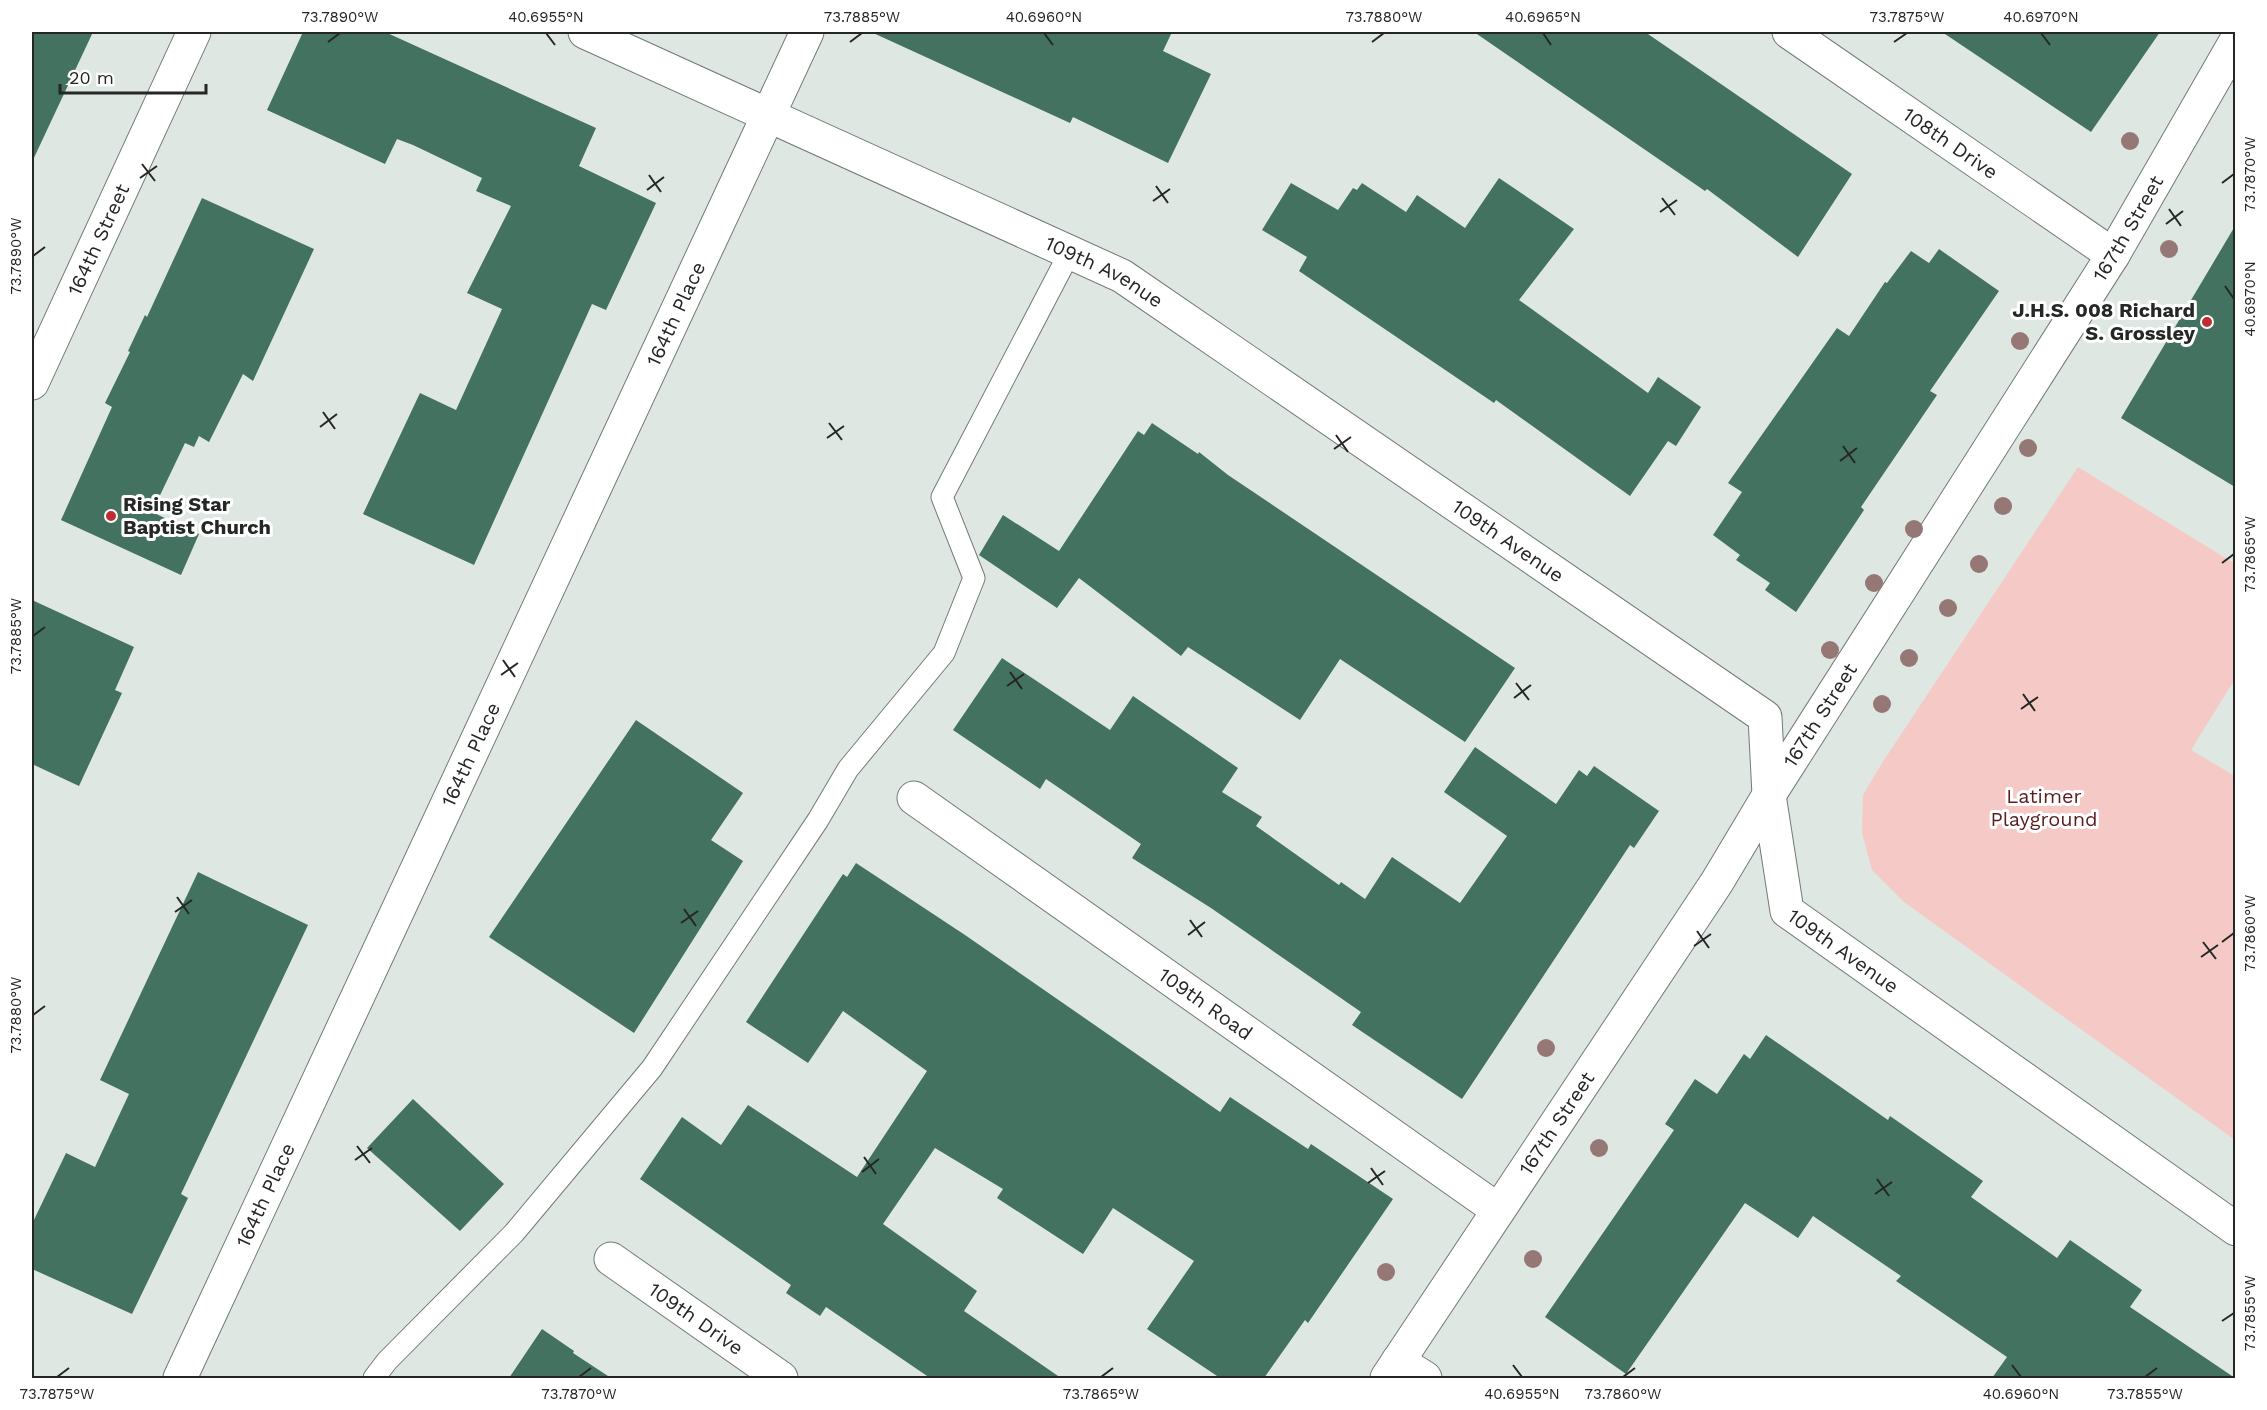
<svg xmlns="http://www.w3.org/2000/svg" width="2267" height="1410" font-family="'Work Sans',sans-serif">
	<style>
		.green { fill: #f4c9c6 }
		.building { fill: #437261 }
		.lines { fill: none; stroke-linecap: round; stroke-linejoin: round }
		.lane-casing { stroke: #737a77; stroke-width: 23 }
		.street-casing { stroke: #737a77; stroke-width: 35 }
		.lane { stroke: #fff; stroke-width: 21 }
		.street { stroke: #fff; stroke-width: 33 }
		.tree { fill: #957876 }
		.ticks { fill: none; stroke: #242725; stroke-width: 2 }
		.poi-dot { fill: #bd2d33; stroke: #fff; stroke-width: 2 }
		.labels { text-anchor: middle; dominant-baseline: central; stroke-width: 6; stroke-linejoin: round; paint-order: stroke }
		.street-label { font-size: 20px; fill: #242725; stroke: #fff }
		.poi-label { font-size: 20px; font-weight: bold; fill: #242725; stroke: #fff; text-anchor: end }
		.park-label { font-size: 20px; fill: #591e1d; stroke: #fff }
		.neatline { fill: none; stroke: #242725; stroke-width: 2 }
		.ticks-label { font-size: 15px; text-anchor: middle; fill: #242725 }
	</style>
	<rect width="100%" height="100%" fill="#dfe7e3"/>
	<polygon class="green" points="2078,467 2235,564 2235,679 2191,750 2235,776 2235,1140 1904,902 1872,870 1862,833 1863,795 1882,763"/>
	<g class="building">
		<polygon points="32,32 93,32 32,162"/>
		<polygon points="303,32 385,32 596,128 579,166 656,203 606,310 592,304 474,565 363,514 420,393 456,410 502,309 467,293 511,206 476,191 482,178 413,145 397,139 385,164 267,110"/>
		<polygon points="871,32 1172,32 1163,51 1211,74 1168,163 1073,117 1070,123"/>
		<polygon points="1474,32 1645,32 1852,174 1798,257 1707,189 1705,191"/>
		<polygon points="1942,32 2160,32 2091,132"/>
		<polygon points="1499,178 1574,229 1519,300 1648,393 1658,377 1701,407 1676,446 1668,441 1630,496 1496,400 1494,403 1299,271 1307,257 1262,230 1291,183 1338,210 1353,188 1357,190 1362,183 1406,212 1417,195 1465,228"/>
		<polygon points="202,198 314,249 253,381 243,374 209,442 199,436 194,447 185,443 152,512 199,534 181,575 61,520 112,407 105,403 130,352 128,351 145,315 147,317"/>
		<polygon points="2235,226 2235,487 2121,418"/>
		<polygon points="1939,249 1999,291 1930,391 1937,395 1861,507 1864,510 1796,612 1765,590 1770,583 1736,560 1740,555 1713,535 1742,492 1728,483 1837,328 1849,336 1885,282 1887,283 1911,251 1929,263"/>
		<polygon points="1152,423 1198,454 1199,452 1228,475 1515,668 1465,742 1340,659 1300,720 1188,647 1181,656 1079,578 1057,608 979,555 1003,515 1059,551 1138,431 1144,435"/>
		<polygon points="32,600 134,647 115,690 122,693 79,786 32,764"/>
		<polygon points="1002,658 1110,730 1133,696 1238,768 1222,792 1262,817 1256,826 1339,885 1341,882 1365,899 1392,857 1460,903 1507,836 1444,792 1475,747 1556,804 1579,770 1587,776 1594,766 1659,811 1634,848 1630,845 1462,1099 1352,1025 1361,1012 1211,908 1132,858 1141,844 1046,779 1040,789 953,730"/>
		<polygon points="636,720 743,793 711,840 743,861 634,1033 489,937"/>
		<polygon points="856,863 965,935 1220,1112 1230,1097 1308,1149 1311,1144 1393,1199 1308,1323 1305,1320 1264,1378 1220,1378 1147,1329 1194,1261 1113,1208 1083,1254 997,1198 1003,1189 935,1148 883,1224 977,1291 964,1311 1061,1378 930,1378 826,1307 820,1316 786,1293 791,1285 640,1179 682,1117 721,1145 748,1105 857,1177 927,1071 843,1011 808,1063 746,1022 843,874 847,877"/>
		<polygon points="198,872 308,925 181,1194 188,1198 132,1314 32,1269 32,1224 66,1153 95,1167 129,1094 100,1080"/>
		<polygon points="1766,1035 1888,1120 1890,1116 1983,1181 1971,1197 2057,1258 2070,1240 2142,1290 2130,1307 2235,1378 1992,1378 2007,1357 1896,1281 1901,1276 1813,1216 1798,1238 1745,1203 1626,1374 1545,1317 1674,1130 1665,1124 1695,1079 1717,1094 1744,1054 1750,1059"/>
		<polygon points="413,1099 504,1184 460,1231 367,1148"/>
		<polygon points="542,1329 574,1351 573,1353 611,1378 509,1378"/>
	</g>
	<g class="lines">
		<defs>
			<polyline id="lane" points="374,1378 387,1361 514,1233 652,1068 818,820 848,769 944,653 974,578 942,497 1070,252"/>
			<g id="street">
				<path id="s1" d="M585 32 1122 276 1765 717 1769 795 1787 911 2236 1229"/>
				<path id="s2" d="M1789 32 2113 255"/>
				<path id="s3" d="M32 383 194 32"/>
				<path id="s4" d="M914 798 1498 1210"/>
				<path id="s5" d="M611 1259 781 1378"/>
				<polyline points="1398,1361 1425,1378"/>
				<path id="s6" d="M180 1378 807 32"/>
				<path id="s7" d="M1387 1378 1717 882 1769 795 2113 255 2236 41"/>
			</g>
		</defs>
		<use href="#lane" class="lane-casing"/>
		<use href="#street" class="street-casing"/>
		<use href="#lane" class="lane"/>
		<use href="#street" class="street"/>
	</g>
	<g class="tree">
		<circle cx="2130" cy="141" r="9"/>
		<circle cx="2169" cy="249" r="9"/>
		<circle cx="2020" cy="341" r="9"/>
		<circle cx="2028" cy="448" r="9"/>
		<circle cx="2003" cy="506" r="9"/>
		<circle cx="1914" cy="529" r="9"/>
		<circle cx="1979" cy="564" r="9"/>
		<circle cx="1874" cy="583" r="9"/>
		<circle cx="1948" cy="608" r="9"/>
		<circle cx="1830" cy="650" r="9"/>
		<circle cx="1909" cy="658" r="9"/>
		<circle cx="1882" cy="704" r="9"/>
		<circle cx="1546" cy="1048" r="9"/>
		<circle cx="1599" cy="1148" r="9"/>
		<circle cx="1533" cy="1259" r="9"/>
		<circle cx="1386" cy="1272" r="9"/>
	</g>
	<path class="ticks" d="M546 33 555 45M1044 33 1053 45M1543 33 1551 45M2041 33 2050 45M328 42 340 33M850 42 862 33M1372 42 1384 33M1894 42 1907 33M142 164 155 181M649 175 661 192M140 178 157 166M2222 183 2234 174M1156 186 1168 203M647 190 664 177M1662 198 1675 215M1153 201 1170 189M2169 209 2181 226M1660 212 1677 200M2166 224 2183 211M33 256 45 247M2225 286 2234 299M323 412 335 429M829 423 842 440M320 427 337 414M1336 435 1348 452M827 438 844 426M1843 446 1855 463M1334 449 1351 437M1840 461 1857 448M2222 563 2234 554M33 636 45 627M503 660 515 677M1010 672 1022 689M501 675 518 663M1516 683 1529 700M1007 686 1024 674M2023 694 2035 711M1514 698 1531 685M2021 709 2038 697M177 897 189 914M684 909 696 926M175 912 192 900M1190 920 1202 937M681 923 698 911M1697 931 1709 948M1188 935 1205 922M2203 942 2216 959M2222 942 2234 933M1694 946 1711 934M2201 957 2218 945M33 1015 45 1006M357 1146 370 1163M864 1157 876 1174M355 1160 372 1148M1371 1168 1383 1185M862 1172 879 1159M1877 1179 1889 1196M1368 1183 1385 1171M1875 1194 1892 1182M2222 1321 2234 1313M1513 1365 1522 1377M2012 1365 2021 1377M57 1377 69 1368M579 1377 591 1368M1101 1377 1113 1368M1623 1377 1635 1368M2145 1377 2157 1368"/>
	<g class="poi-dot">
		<circle cx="2207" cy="322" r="6"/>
		<circle cx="111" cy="516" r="6"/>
	</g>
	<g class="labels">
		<g class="street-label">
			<text stroke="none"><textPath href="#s2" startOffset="196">108th Drive</textPath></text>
			<text stroke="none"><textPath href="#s7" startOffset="1368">167th Street</textPath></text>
			<text stroke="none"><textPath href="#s3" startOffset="158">164th Street</textPath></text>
			<text stroke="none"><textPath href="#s1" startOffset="572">109th Avenue</textPath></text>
			<text stroke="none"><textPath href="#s6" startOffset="1174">164th Place</textPath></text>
			<text stroke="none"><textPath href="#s1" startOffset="1058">109th Avenue</textPath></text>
			<text stroke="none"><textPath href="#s7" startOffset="792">167th Street</textPath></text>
			<text stroke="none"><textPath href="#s6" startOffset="688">164th Place</textPath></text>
			<text stroke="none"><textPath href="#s1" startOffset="1634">109th Avenue</textPath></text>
			<text stroke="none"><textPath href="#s4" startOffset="357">109th Road</textPath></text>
			<text stroke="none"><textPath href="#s7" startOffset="306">167th Street</textPath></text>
			<text stroke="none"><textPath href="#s6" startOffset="202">164th Place</textPath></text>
			<text stroke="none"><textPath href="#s5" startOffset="104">109th Drive</textPath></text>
		</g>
		<g class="poi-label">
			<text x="2195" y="310">J.H.S. 008 Richard<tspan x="2195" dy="23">S. Grossley</tspan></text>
			<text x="123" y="504" text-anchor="start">Rising Star<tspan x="123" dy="23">Baptist Church</tspan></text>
		</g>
		<g class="park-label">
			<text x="2044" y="796">Latimer<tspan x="2044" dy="23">Playground</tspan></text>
		</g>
	</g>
	<rect width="2267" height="1410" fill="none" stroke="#ffffff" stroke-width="66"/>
	<path d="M60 84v9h146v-9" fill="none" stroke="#242725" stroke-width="3"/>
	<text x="69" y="84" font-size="18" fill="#242725" stroke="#ffffff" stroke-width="4.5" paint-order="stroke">20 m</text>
	<rect x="33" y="33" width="2201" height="1344" class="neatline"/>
	<g class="ticks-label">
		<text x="340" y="22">73.7890°W</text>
		<text x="546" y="22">40.6955°N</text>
		<text x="862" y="22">73.7885°W</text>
		<text x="1044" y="22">40.6960°N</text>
		<text x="1384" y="22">73.7880°W</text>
		<text x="1543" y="22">40.6965°N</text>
		<text x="1907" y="22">73.7875°W</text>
		<text x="2041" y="22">40.6970°N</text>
		<text transform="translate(2250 174) rotate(-90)" y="5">73.7870°W</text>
		<text transform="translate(16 256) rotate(-90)" y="5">73.7890°W</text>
		<text transform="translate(2250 299) rotate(-90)" y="5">40.6970°N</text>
		<text transform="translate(2250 554) rotate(-90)" y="5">73.7865°W</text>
		<text transform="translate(16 636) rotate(-90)" y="5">73.7885°W</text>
		<text transform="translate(2250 933) rotate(-90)" y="5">73.7860°W</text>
		<text transform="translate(16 1015) rotate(-90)" y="5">73.7880°W</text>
		<text transform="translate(2250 1313) rotate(-90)" y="5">73.7855°W</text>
		<text x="57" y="1399">73.7875°W</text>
		<text x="579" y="1399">73.7870°W</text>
		<text x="1101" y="1399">73.7865°W</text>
		<text x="1522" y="1399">40.6955°N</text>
		<text x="1623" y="1399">73.7860°W</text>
		<text x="2021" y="1399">40.6960°N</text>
		<text x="2145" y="1399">73.7855°W</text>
	</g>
</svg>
